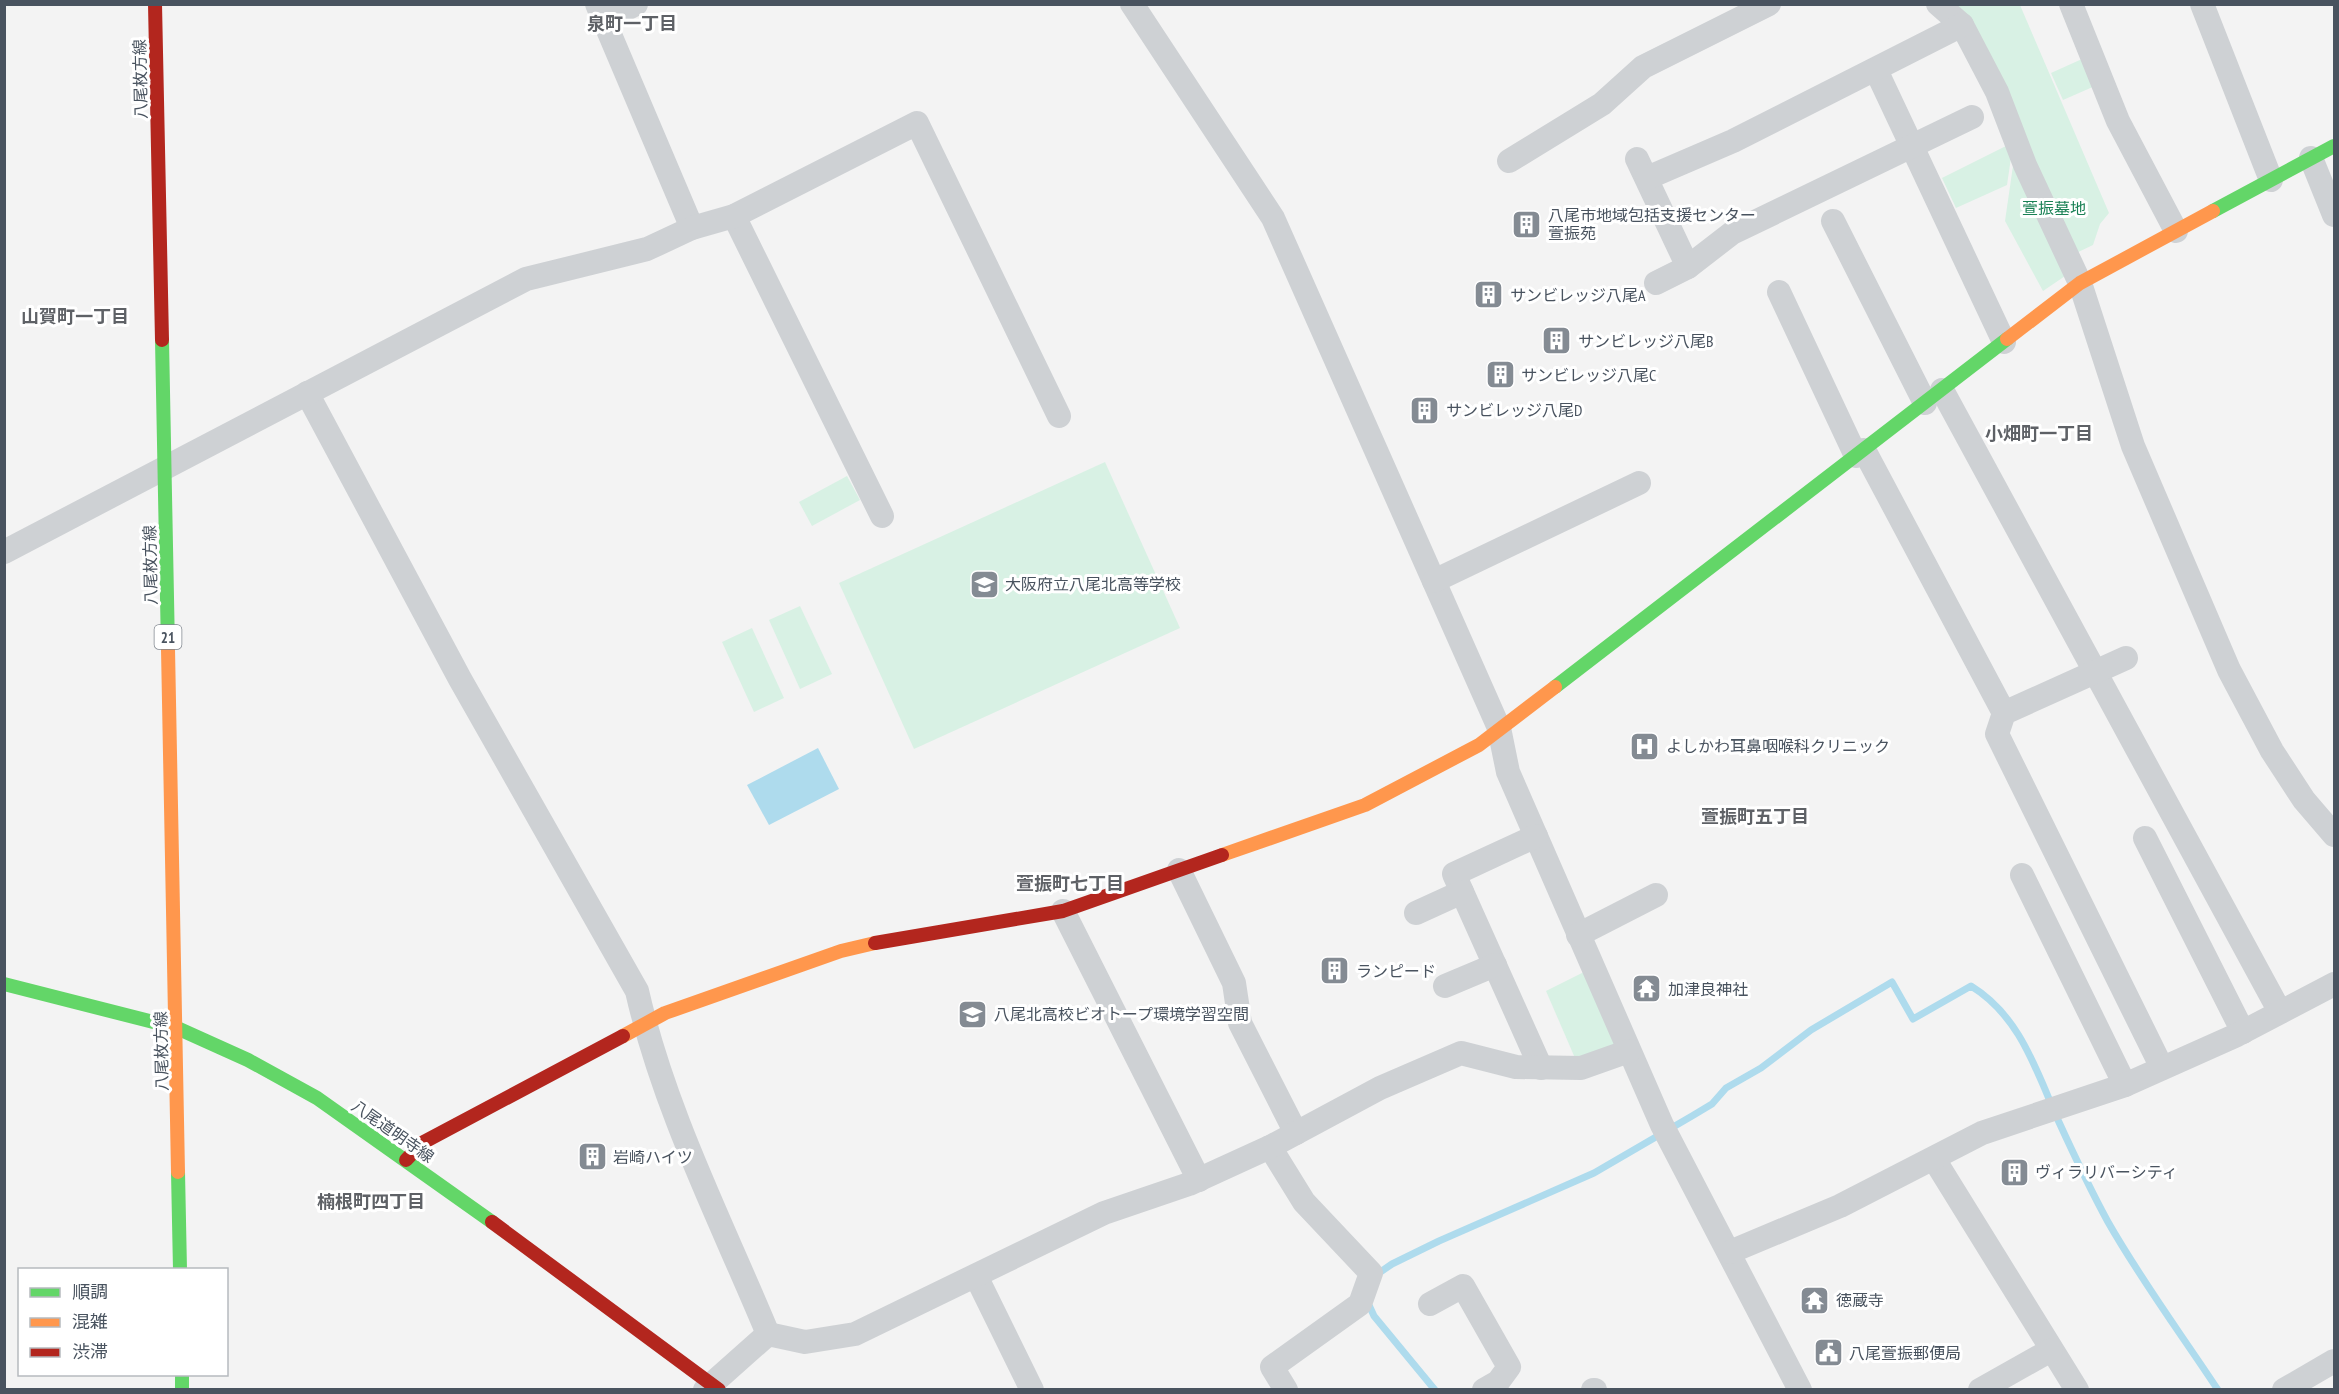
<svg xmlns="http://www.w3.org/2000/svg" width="2339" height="1394" font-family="'PT Sans Narrow','Noto Sans JP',sans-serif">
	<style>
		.green { fill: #d8f1e4 }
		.water { fill: #aedbed }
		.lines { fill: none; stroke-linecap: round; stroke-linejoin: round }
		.stream { stroke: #aedbed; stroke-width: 7 }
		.street { stroke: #ced1d4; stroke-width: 24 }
		.fast { stroke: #63d668; stroke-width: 14 }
		.slow { stroke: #ff974d; stroke-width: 14 }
		.jam { stroke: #b3261e; stroke-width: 14 }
		.labels { text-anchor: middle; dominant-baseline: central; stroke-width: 6; stroke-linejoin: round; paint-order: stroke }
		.shield { fill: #fff; stroke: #80878f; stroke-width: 1.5 }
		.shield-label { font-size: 15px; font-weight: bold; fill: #49535f }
		.street-label { font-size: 16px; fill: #49535f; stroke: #fff }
		.park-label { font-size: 16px; fill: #1a8155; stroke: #fff }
		.poi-label { font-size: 16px; fill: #49535f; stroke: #fff; text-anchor: start }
		.neighbourhood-label { font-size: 18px; font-weight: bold; fill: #5e6166; stroke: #fff }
	</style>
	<rect width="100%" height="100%" fill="#f3f3f3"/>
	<g class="green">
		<polygon points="1954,5 2020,5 2109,213 2100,224 2093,245 2072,255 2071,272 2043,291 2005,221 2015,152"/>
		<polygon points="2082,59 2095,86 2063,100 2051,73"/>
		<polygon points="2008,145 2012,151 2007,185 1956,208 1942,178"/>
		<polygon points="1105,462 1180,628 914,749 839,583"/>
		<polygon points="847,476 860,500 812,526 799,502"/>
		<polygon points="800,606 832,674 800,689 769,620"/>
		<polygon points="752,628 784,698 754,712 722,642"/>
		<polygon points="1586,971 1621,1047 1575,1058 1546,991"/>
	</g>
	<polygon class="water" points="818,748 839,789 769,825 747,785"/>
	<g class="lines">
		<g class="stream">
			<path d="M1376 1275 1392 1264 1439 1241 1594 1173 1692 1116 1712 1104 1726 1088 1761 1068 1811 1030 1892 982 1913 1019 1971 986C2020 1016 2036 1070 2058 1120 2074 1155 2090 1189 2108 1222 2141 1280 2181 1334 2218 1390"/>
			<polyline points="1368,1303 1374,1316 1435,1390"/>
		</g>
		<g class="street">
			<polyline points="597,4 692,228"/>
			<polyline points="1132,4 1273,218 1499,728 1508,772 1662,1125 1800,1390"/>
			<polyline points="1938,4 1962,25 1997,92 2025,165 2080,283 2133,446 2229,670 2272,751 2304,800 2334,835"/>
			<polyline points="2071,4 2118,121 2176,231"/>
			<polyline points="2202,4 2271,180"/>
			<polyline points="604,21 636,4"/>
			<polyline points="1876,70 2004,342"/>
			<polyline points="2311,158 2334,215"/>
			<polyline points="1637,159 1688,267"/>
			<polyline points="1509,161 1602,104 1643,67 1769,4"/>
			<polyline points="1647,178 1733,141 1962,25"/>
			<polyline points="734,216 882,516"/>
			<polyline points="1833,221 1925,403"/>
			<polyline points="1656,283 1688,267 1732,233 1972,117"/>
			<polyline points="1779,292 1856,456"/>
			<polyline points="1942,390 2280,1012"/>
			<path d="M307 393 460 679 637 991C664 1110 722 1223 768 1334"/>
			<polyline points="1864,450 2004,713"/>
			<polyline points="4,552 526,279 647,249 692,228 734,216 917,123 1059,416"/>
			<polyline points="1434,581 1639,483"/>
			<polyline points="2126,658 2004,713 1997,734 2162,1068"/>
			<polyline points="1536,836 1454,874 1541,1068"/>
			<polyline points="2145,838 2243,1032"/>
			<polyline points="1179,870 1234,983 1240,1023 1296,1133"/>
			<polyline points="2022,875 2125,1085"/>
			<polyline points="1063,911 1199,1180"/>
			<polyline points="1416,913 1462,892"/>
			<polyline points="1578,935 1656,895"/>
			<polyline points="1445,986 1495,965"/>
			<polyline points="1270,1147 1304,1202 1371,1273 1360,1304 1272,1367 1286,1390"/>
			<polyline points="1934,1159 2077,1390"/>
			<polyline points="1730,1252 1840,1206 1982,1133 2125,1085 2237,1035 2334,984"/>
			<polyline points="976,1276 1032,1390"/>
			<polyline points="1430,1304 1463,1286 1509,1367 1498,1382 1484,1390"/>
			<polyline points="705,1390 768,1334 805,1342 855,1334 1104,1213 1189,1184 1270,1147 1380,1088 1461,1053 1516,1067 1581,1068 1629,1051"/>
			<polyline points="1593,1390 1595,1390"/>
			<polyline points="1980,1390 2051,1350"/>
			<polyline points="2284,1390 2334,1361"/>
		</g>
		<g class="fast">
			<polyline points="2213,211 2334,146"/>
			<polyline points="162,340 168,649"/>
			<polyline points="1555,687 2007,339"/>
			<polyline points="4,984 177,1028 248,1060 317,1098 492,1222"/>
			<polyline points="178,1172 180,1270"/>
			<polyline points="182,1374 182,1390"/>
		</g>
		<g class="slow">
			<polyline points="2007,339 2080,283 2213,211"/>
			<polyline points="168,649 178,1172"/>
			<polyline points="1222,855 1365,805 1479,745 1555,687"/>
			<polyline points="623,1036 665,1013 841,951 875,943"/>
		</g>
		<g class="jam">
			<polyline points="155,4 162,340"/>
			<polyline points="875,943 1063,911 1222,855"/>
			<polyline points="406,1160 422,1143 623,1036"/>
			<polyline points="492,1222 719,1390"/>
		</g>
	</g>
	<defs>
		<symbol id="building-square" viewBox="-11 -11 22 22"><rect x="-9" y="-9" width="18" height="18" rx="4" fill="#848b93" stroke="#fff"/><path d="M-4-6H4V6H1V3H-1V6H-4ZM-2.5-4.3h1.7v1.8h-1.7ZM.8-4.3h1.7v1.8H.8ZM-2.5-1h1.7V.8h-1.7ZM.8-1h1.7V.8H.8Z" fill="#fff"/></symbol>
		<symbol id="school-square" viewBox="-11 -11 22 22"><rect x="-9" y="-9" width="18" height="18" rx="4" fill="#848b93" stroke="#fff"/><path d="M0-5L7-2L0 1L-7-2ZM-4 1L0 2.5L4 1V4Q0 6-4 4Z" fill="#fff"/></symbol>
		<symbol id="hospital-square" viewBox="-11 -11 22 22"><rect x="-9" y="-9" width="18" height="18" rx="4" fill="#848b93" stroke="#fff"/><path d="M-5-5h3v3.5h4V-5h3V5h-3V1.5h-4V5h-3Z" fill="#fff"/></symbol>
		<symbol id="temple-square" viewBox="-11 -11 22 22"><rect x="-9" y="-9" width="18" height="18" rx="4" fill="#848b93" stroke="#fff"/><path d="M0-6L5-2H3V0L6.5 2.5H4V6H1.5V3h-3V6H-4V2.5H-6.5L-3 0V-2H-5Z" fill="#fff"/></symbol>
		<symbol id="civic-square" viewBox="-11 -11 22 22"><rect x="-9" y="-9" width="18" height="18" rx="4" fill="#848b93" stroke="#fff"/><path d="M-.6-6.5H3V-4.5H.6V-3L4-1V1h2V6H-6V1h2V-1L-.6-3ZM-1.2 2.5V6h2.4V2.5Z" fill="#fff"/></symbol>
	</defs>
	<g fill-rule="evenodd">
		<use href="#building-square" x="1510" y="208" width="33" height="33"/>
		<use href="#building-square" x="1472" y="278" width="33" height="33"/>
		<use href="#building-square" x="1540" y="324" width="33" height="33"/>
		<use href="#building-square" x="1484" y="358" width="33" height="33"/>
		<use href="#building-square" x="1408" y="394" width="33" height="33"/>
		<use href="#school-square" x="968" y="568" width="33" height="33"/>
		<use href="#hospital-square" x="1628" y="730" width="33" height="33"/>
		<use href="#building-square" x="1318" y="954" width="33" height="33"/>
		<use href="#temple-square" x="1630" y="972" width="33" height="33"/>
		<use href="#school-square" x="956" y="998" width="33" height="33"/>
		<use href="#building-square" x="576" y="1140" width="33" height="33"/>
		<use href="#building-square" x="1998" y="1156" width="33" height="33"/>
		<use href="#temple-square" x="1798" y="1284" width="33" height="33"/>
		<use href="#civic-square" x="1812" y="1336" width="33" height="33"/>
	</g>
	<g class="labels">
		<rect class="shield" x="154.5" y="625" width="27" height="24" rx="4.5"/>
		<g class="shield-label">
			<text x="168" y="637">21</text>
		</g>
		<g class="street-label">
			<text transform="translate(140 79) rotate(-91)">八尾枚方線</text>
			<text transform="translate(150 565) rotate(-91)">八尾枚方線</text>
			<text transform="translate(161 1051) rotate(-91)">八尾枚方線</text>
			<text transform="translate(393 1131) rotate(35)">八尾道明寺線</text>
		</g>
		<g class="park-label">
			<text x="2054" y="208">萱振墓地</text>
		</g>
		<g class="poi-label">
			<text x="1548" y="215">八尾市地域包括支援センター<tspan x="1548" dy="18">萱振苑</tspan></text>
			<text x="1510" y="295">サンビレッジ八尾A</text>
			<text x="1578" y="341">サンビレッジ八尾B</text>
			<text x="1521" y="375">サンビレッジ八尾C</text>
			<text x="1446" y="410">サンビレッジ八尾D</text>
			<text x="1005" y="584">大阪府立八尾北高等学校</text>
			<text x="1666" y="746">よしかわ耳鼻咽喉科クリニック</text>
			<text x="1356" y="971">ランピード</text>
			<text x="1668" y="989">加津良神社</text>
			<text x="994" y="1014">八尾北高校ビオトープ環境学習空間</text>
			<text x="613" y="1157">岩崎ハイツ</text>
			<text x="2035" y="1172">ヴィラリバーシティ</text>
			<text x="1836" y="1300">徳蔵寺</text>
			<text x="1849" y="1353">八尾萱振郵便局</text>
		</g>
		<g class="neighbourhood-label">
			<text x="632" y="23">泉町一丁目</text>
			<text x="75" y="316">山賀町一丁目</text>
			<text x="2039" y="433">小畑町一丁目</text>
			<text x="1755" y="816">萱振町五丁目</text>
			<text x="1070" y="883">萱振町七丁目</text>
			<text x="371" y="1201">楠根町四丁目</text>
		</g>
	</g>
	<rect width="2339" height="1394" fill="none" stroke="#49535f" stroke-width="12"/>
	<rect x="18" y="1268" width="210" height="108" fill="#ffffff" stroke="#b6babf" stroke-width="1.5"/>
	<rect x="30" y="1288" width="30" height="9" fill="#63d668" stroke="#b6babf" stroke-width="1.5"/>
	<text x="72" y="1298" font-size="18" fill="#49535f">順調</text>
	<rect x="30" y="1318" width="30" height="9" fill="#ff974d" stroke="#b6babf" stroke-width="1.5"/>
	<text x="72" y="1328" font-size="18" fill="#49535f">混雑</text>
	<rect x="30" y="1348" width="30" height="9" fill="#b3261e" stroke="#b6babf" stroke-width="1.5"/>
	<text x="72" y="1358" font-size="18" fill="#49535f">渋滞</text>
</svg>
